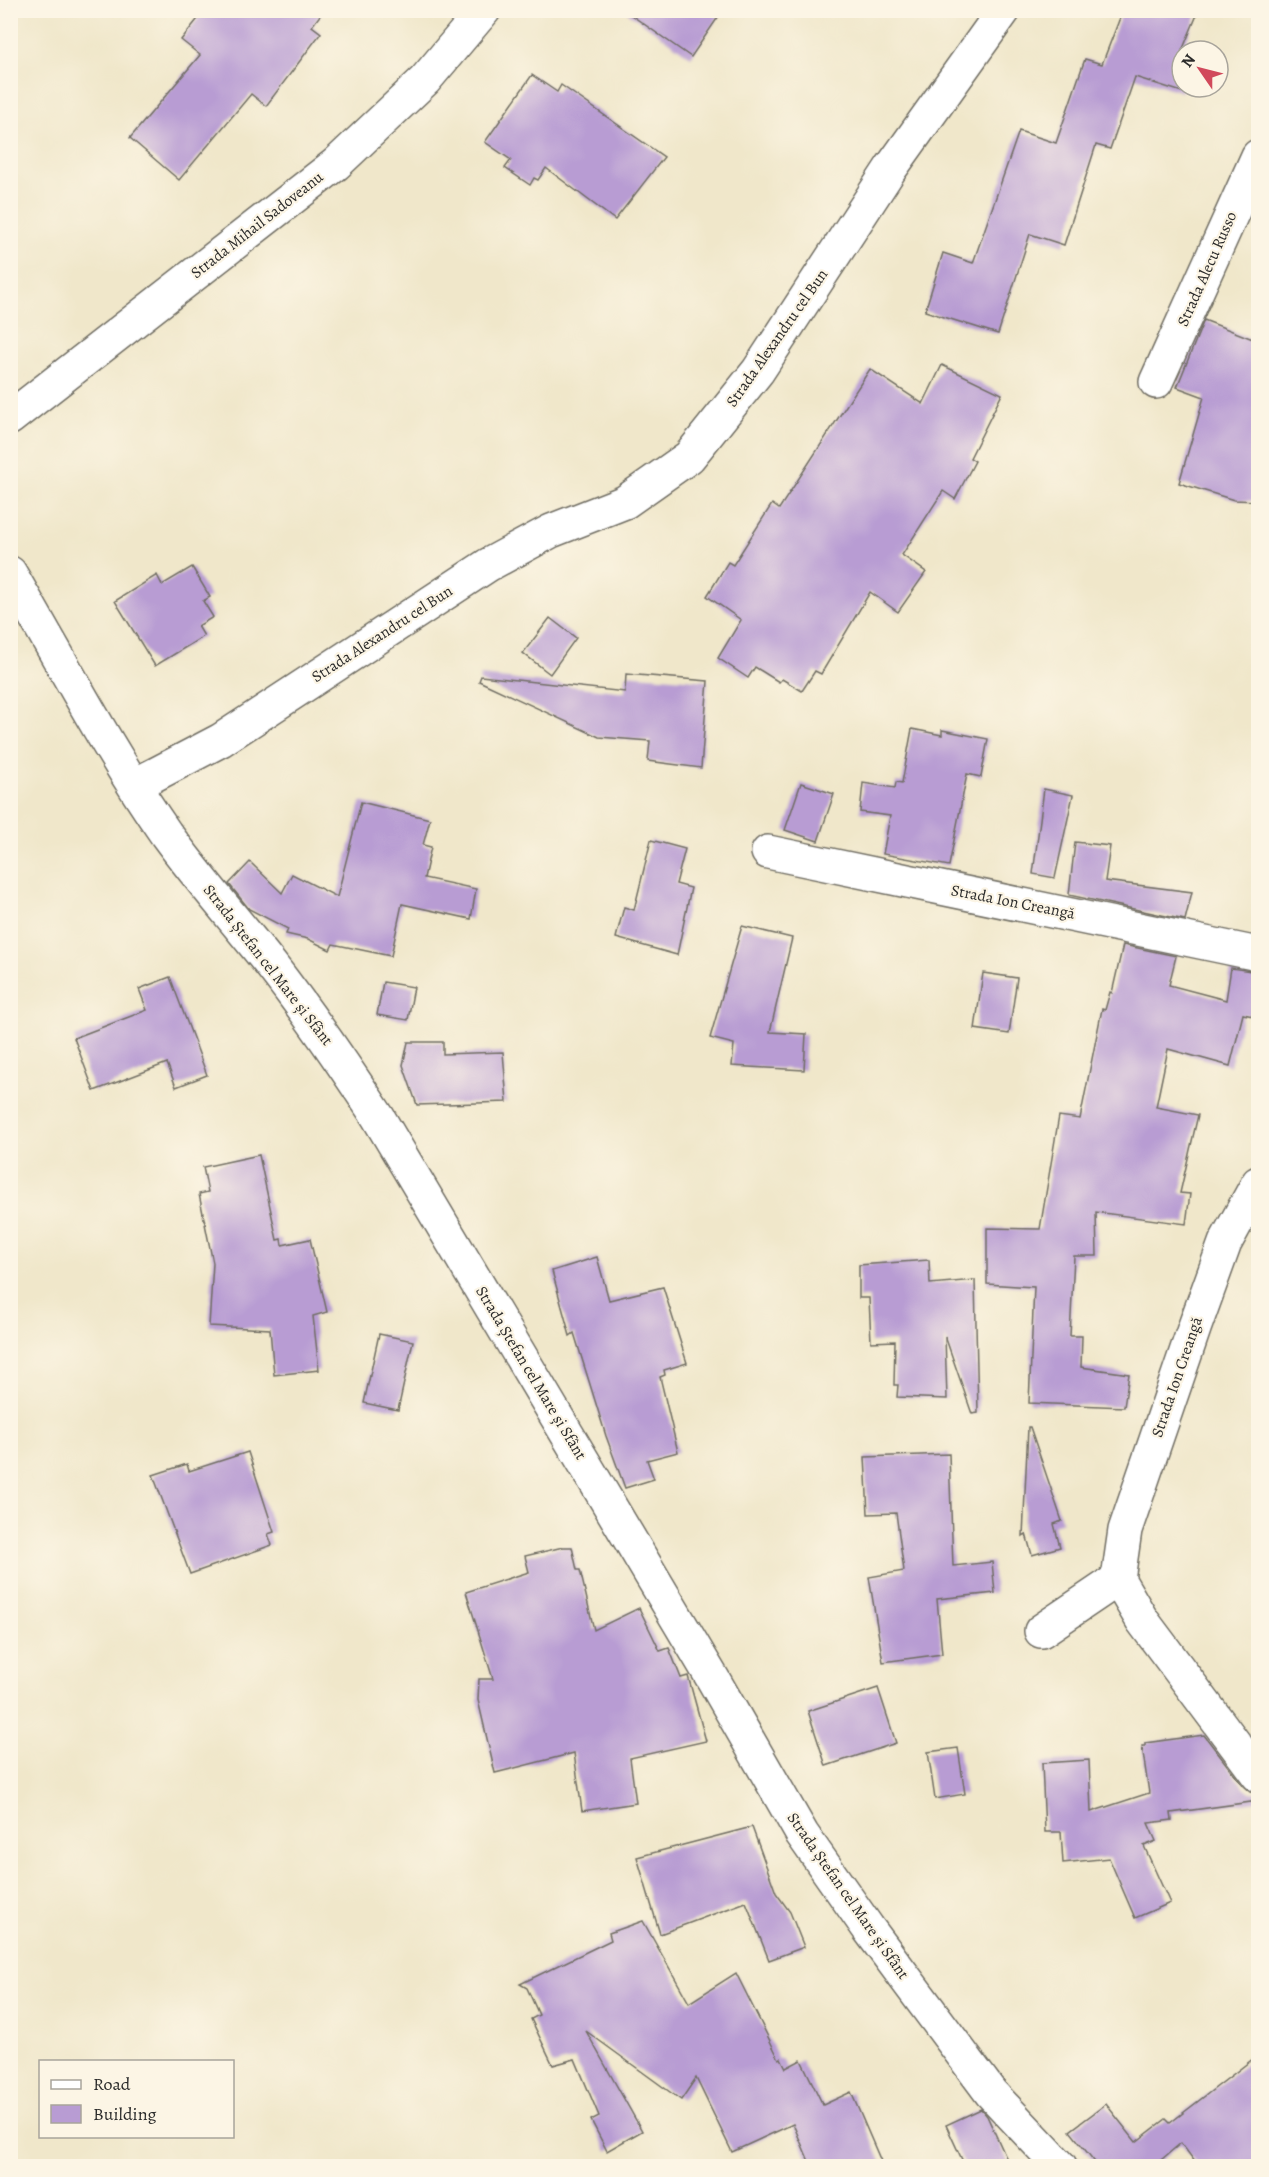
<svg xmlns="http://www.w3.org/2000/svg" width="1269" height="2177" font-family="Alegreya,serif">
	<style>
		.building { fill: #b89cd3 }
		.lines { fill: none; stroke-linecap: round; stroke-linejoin: round }
		.street-casing { stroke: #706d63; stroke-width: 36 }
		.secondary-casing { stroke: #706d63; stroke-width: 36 }
		.street { stroke: #fff; stroke-width: 33 }
		.secondary { stroke: #fff; stroke-width: 33 }
		.labels { text-anchor: middle; dominant-baseline: central; stroke-width: 4.5; stroke-linejoin: round; paint-order: stroke }
		.street-label { font-size: 16px; fill: #2b2b2b; stroke: #fcf5e5 }
	</style>
	<rect width="100%" height="100%" fill="#fcf5e5"/>
	<filter id="ink" filterUnits="userSpaceOnUse"><feTurbulence type="fractalNoise" baseFrequency=".0167" numOctaves="2"/><feDisplacementMap in="SourceGraphic" scale="12" xChannelSelector="R" yChannelSelector="G"/><feConvolveMatrix kernelMatrix="1 2 1 2 8 2 1 2 1" color-interpolation-filters="sRGB"/></filter>
	<filter id="wash" filterUnits="userSpaceOnUse"><feTurbulence type="fractalNoise" baseFrequency=".008" numOctaves="4" result="noise"/><feDisplacementMap in="SourceGraphic" scale="24" xChannelSelector="R" yChannelSelector="G"/><feGaussianBlur stdDeviation="1.35" result="paint"/><feColorMatrix in="noise" values="0 0 0 0 0 0 0 0 0 0 0 0 0 0 0 0 0 1.4 0 .05"/><feComposite in="paint" operator="in"/></filter>
	<g filter="url(#wash)">
		<rect width="100%" height="100%" fill="#f0e7ca"/>
		<g id="blocks">
			<g class="building">
				<polygon points="205,10 324,10 312,26 321,33 266,106 251,94 179,180 130,138 200,55 181,40"/>
				<polygon points="624,10 723,10 691,57"/>
				<polygon points="1123,10 1199,10 1182,51 1182,92 1135,77 1110,149 1096,145 1064,245 1030,234 998,334 925,311 943,253 973,263 1019,131 1056,143 1085,59 1102,64"/>
				<polygon points="532,75 557,92 561,85 664,157 615,220 546,168 538,180 534,178 530,185 505,168 511,160 485,142"/>
				<polygon points="1204,320 1258,341 1258,501 1234,500 1179,483 1204,397 1177,387"/>
				<polygon points="942,365 1002,394 970,458 975,461 955,499 943,491 902,555 926,572 898,612 870,592 821,674 815,671 802,691 782,679 779,682 755,667 748,678 718,658 741,620 707,596 728,562 733,565 772,504 779,509 870,369 923,404"/>
				<polygon points="192,567 210,597 203,601 213,617 198,626 204,636 155,666 115,601 157,575 162,585"/>
				<polygon points="550,618 576,638 550,674 523,653"/>
				<polygon points="626,674 708,681 701,768 648,761 650,741 599,737 479,681 481,676 625,692"/>
				<polygon points="912,729 942,735 942,730 988,739 981,777 967,774 949,866 883,854 890,816 860,812 863,783 895,788 896,782 902,783"/>
				<polygon points="801,783 834,794 818,841 785,830"/>
				<polygon points="1044,789 1073,795 1055,878 1033,874"/>
				<polygon points="361,802 430,819 423,845 431,847 424,878 476,889 471,919 402,904 391,956 333,944 330,950 308,939 286,934 288,929 249,909 229,884 250,862 282,893 292,874 337,897"/>
				<polygon points="651,840 685,849 676,884 691,888 677,955 616,938 624,907 634,910"/>
				<polygon points="1075,842 1110,846 1105,881 1192,892 1185,920 1069,895"/>
				<polygon points="742,926 792,938 770,1032 806,1034 804,1070 732,1066 734,1044 710,1038"/>
				<polygon points="1123,945 1176,956 1169,985 1226,1000 1231,968 1258,972 1258,1017 1243,1014 1230,1066 1168,1049 1156,1107 1198,1115 1180,1193 1190,1194 1186,1224 1096,1212 1097,1256 1074,1256 1070,1336 1082,1336 1081,1367 1129,1374 1124,1407 1029,1403 1034,1287 987,1284 987,1228 1040,1229 1059,1116 1080,1119 1102,1009 1105,1010 1110,992 1112,993"/>
				<polygon points="983,973 1017,978 1009,1034 975,1029"/>
				<polygon points="170,977 207,1075 176,1087 167,1063 94,1091 74,1038 147,1010 139,989"/>
				<polygon points="383,982 414,987 408,1020 377,1015"/>
				<polygon points="408,1042 443,1042 443,1054 503,1052 507,1102 417,1105 403,1065"/>
				<polygon points="259,1155 277,1240 281,1239 282,1245 310,1239 327,1312 313,1316 319,1370 274,1375 270,1329 209,1326 213,1263 199,1194 208,1192 203,1167"/>
				<polygon points="597,1257 609,1300 663,1287 687,1363 664,1370 665,1375 660,1377 678,1452 647,1460 654,1479 625,1488 606,1436 574,1333 570,1336 552,1271"/>
				<polygon points="929,1260 930,1284 975,1280 978,1413 972,1414 945,1336 947,1399 897,1397 898,1385 894,1385 895,1341 871,1342 869,1298 859,1298 859,1265"/>
				<polygon points="379,1334 413,1341 398,1410 364,1403"/>
				<polygon points="1028,1427 1030,1427 1062,1521 1054,1524 1060,1547 1032,1555 1026,1534 1023,1536"/>
				<polygon points="248,1452 274,1532 268,1534 272,1545 190,1574 153,1475 187,1464 189,1471"/>
				<polygon points="949,1454 953,1566 992,1562 995,1593 937,1599 942,1654 883,1662 869,1577 904,1571 896,1513 868,1514 865,1457"/>
				<polygon points="563,1547 572,1547 577,1570 580,1570 594,1630 639,1608 660,1651 669,1648 681,1678 688,1676 706,1741 630,1758 636,1803 582,1811 574,1753 495,1773 478,1700 479,1679 493,1679 466,1592 529,1572 525,1556"/>
				<polygon points="878,1688 896,1743 826,1766 808,1711"/>
				<polygon points="1204,1735 1243,1786 1250,1792 1258,1793 1258,1801 1171,1813 1172,1820 1148,1823 1156,1841 1144,1846 1170,1903 1135,1918 1109,1858 1063,1863 1061,1832 1045,1832 1042,1763 1089,1760 1091,1812 1149,1793 1142,1746 1145,1746 1145,1743"/>
				<polygon points="958,1748 965,1794 935,1799 928,1752"/>
				<polygon points="752,1827 776,1893 790,1912 804,1947 769,1960 746,1902 660,1934 637,1857"/>
				<polygon points="643,1921 689,2003 736,1973 779,2059 781,2058 786,2068 801,2060 823,2105 851,2092 883,2166 811,2166 793,2124 732,2152 696,2078 681,2100 586,2031 642,2131 607,2151 591,2120 599,2116 575,2059 553,2065 531,2019 539,2015 527,1988 520,1984 611,1940 609,1933"/>
				<polygon points="1258,2055 1258,2166 1198,2166 1181,2143 1155,2165 1156,2166 1098,2166 1070,2131 1106,2104 1136,2142 1166,2119 1170,2123"/>
				<polygon points="981,2109 987,2116 1010,2166 965,2166 946,2125"/>
			</g>
		</g>
	</g>
	<g filter="url(#ink)">
		<use href="#blocks" fill-opacity="0" stroke="#706d63" stroke-width="1.5"/>
		<g class="lines">
			<defs>
				<g id="street">
					<polyline points="1156,382 1258,156"/>
					<polyline points="10,418 336,164 425,80 484,10"/>
					<polyline points="135,785 221,740 488,565 551,531 625,502 689,457 758,371 891,168 1004,10"/>
					<polyline points="768,852 1258,954"/>
					<polyline points="1258,1183 1225,1243 1195,1326 1125,1530 1118,1579 1142,1620 1258,1775"/>
					<polyline points="1041,1631 1118,1579"/>
				</g>
				<path id="secondary" d="M10 573C61 660 108 751 166 834 199 879 236 921 271 965 309 1014 344 1065 378 1117L713 1679 802 1834 868 1928 991 2093 1060 2166"/>
			</defs>
			<use href="#street" class="street-casing"/>
			<use href="#secondary" class="secondary-casing"/>
			<use href="#street" class="street"/>
			<use href="#secondary" class="secondary"/>
		</g>
	</g>
	<g class="labels">
		<g class="street-label">
			<text transform="translate(257 225) rotate(-38)">Strada Mihail Sadoveanu</text>
			<text transform="translate(1207 269) rotate(-66)">Strada Alecu Russo</text>
			<text transform="translate(777 338) rotate(-55)">Strada Alexandru cel Bun</text>
			<text transform="translate(382 634) rotate(-33)">Strada Alexandru cel Bun</text>
			<text transform="translate(1013 902) rotate(11)">Strada Ion Creangă</text>
			<text transform="translate(268 965) rotate(52)">Strada Ștefan cel Mare și Sfânt</text>
			<text transform="translate(531 1373) rotate(59)">Strada Ștefan cel Mare și Sfânt</text>
			<text transform="translate(1177 1377) rotate(-71)">Strada Ion Creangă</text>
			<text transform="translate(848 1896) rotate(55)">Strada Ștefan cel Mare și Sfânt</text>
		</g>
	</g>
	<rect width="1269" height="2177" fill="none" stroke="#fcf5e5" stroke-width="36"/>
	<rect x="39" y="2060" width="195" height="78" fill="#fcf5e5" stroke="#a8a49b" stroke-width="1.5"/>
	<rect x="51" y="2080" width="30" height="9" fill="#ffffff" stroke="#a8a49b" stroke-width="1.5"/>
	<text x="93" y="2090" font-size="18" fill="#2b2b2b">Road</text>
	<rect x="51" y="2105" width="30" height="18" fill="#b89cd3" stroke="#a8a49b" stroke-width="1.5"/>
	<text x="93" y="2120" font-size="18" fill="#2b2b2b">Building</text>
	<g transform="translate(1200 69) rotate(305)"><circle r="28" fill="#fcf5e5" stroke="#a8a49b" stroke-width="1.5"/>
	<path d="M0-4.5L10 22L0 15L-10 22Z" fill="#d1495b"/>
	<text y="-9" font-size="16" font-weight="bold" text-anchor="middle" fill="#2b2b2b">N</text>
	</g>
</svg>
